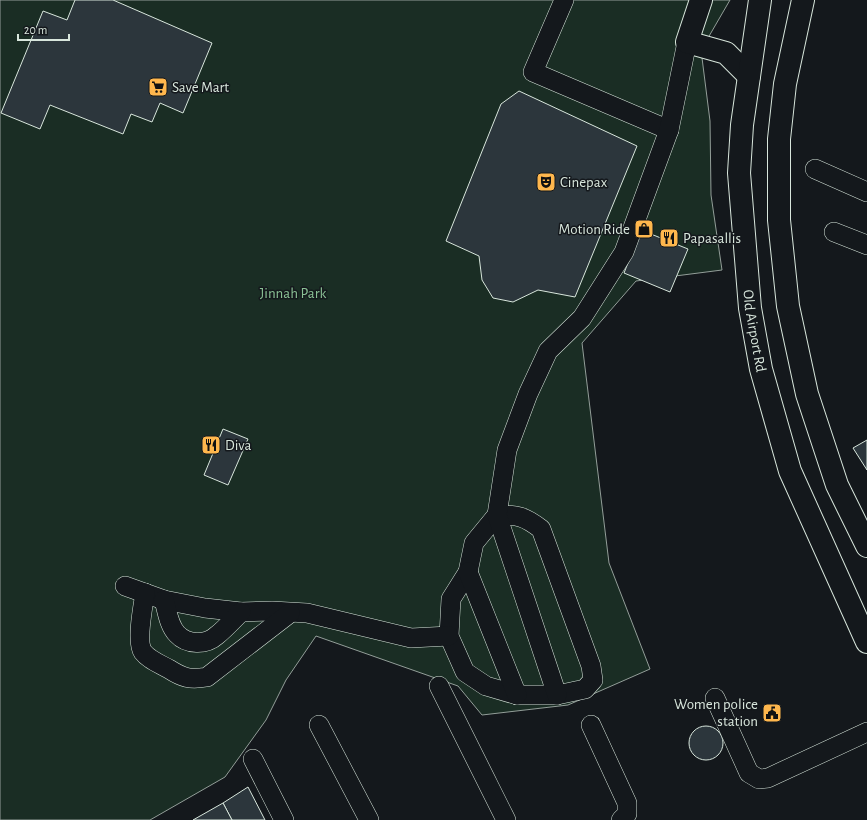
<svg xmlns="http://www.w3.org/2000/svg" width="867" height="820" font-family="'Alegreya Sans',sans-serif">
	<style>
		.green { fill: #1a2d24; stroke: #939e99 }
		.building { fill: #2c363c; stroke: #d8e6dc }
		.lines { fill: none; stroke-linecap: round; stroke-linejoin: round }
		.minor-casing { stroke: #d8e6dc; stroke-width: 20 }
		.major-casing { stroke: #d8e6dc; stroke-width: 24 }
		.minor { stroke: #14181c; stroke-width: 19 }
		.major { stroke: #14181c; stroke-width: 22 }
		.labels { text-anchor: middle; dominant-baseline: central; stroke-width: 3; stroke-linejoin: round; paint-order: stroke }
		.poi-label { font-size: 15px; fill: #d8e6dc; stroke: #14181c; text-anchor: start }
		.park-label { font-size: 15px; fill: #8ac095; stroke: #14181c }
		.street-label { font-size: 15px; fill: #d8e6dc; stroke: #14181c }
	</style>
	<rect width="100%" height="100%" fill="#14181c"/>
	<polygon class="green" points="0,0 730,0 701,50 710,121 711,195 722,270 636,281 582,343 609,563 650,669 568,705 482,715 458,686 316,636 286,680 266,720 225,777 150,820 0,820"/>
	<g class="building">
		<polygon points="75,0 113,0 212,43 183,113 160,103 152,122 131,114 123,134 50,105 40,129 1,113 43,11 67,20"/>
		<polygon points="519,91 637,146 575,297 538,290 513,302 493,298 482,280 479,256 446,241 501,104"/>
		<polygon points="641,230 688,249 670,292 624,273"/>
		<polygon points="223,429 248,439 228,485 204,475"/>
		<polygon points="867,440 867,470 853,448"/>
		<circle cx="706" cy="743" r="17"/>
		<polygon points="248,787 265,820 232,820 223,803"/>
		<polygon points="223,803 232,820 193,820"/>
	</g>
	<g class="lines">
		<defs>
			<g id="minor">
				<polyline points="564,0 533,72 669,130"/>
				<polyline points="815,169 867,192"/>
				<polyline points="834,232 867,245"/>
				<path d="M497 515C518 515 524 516 541 529L591 666 593 680 585 689 557 695H517L486 686 465 672 449 636 451 599 468 572 474 543Z"/>
				<polyline points="468,572 517,695"/>
				<polyline points="125,586 164,600 205,608 241,612 272,611 307,613 411,638 449,636"/>
				<path d="M145 593C143 606 136 642 143 652 149 660 160 664 169 669 183 678 190 680 207 677L290 613"/>
				<path d="M164 600C167 611 169 626 177 634 187 645 206 645 216 636 225 629 233 620 241 612"/>
				<polyline points="439,686 506,820"/>
				<polyline points="557,695 497,515 507,450 528,394 548,351 582,318 624,252 669,130 687,42"/>
				<polyline points="715,698 749,773 759,779 768,778 867,732"/>
				<polyline points="319,725 369,820"/>
				<polyline points="591,725 627,803 627,814 621,820"/>
				<polyline points="253,759 284,820"/>
			</g>
			<g id="major">
				<polyline points="701,0 687,42 726,53 749,76"/>
				<path id="s1" d="M760 0 742 125 739 173 750 308 761 369 790 471 867 642"/>
				<polyline points="803,0 785,84 779,139 779,220 788,306 807,394 837,485 867,546"/>
			</g>
		</defs>
		<use href="#minor" class="minor-casing"/>
		<use href="#major" class="major-casing"/>
		<use href="#minor" class="minor"/>
		<use href="#major" class="major"/>
	</g>
	<defs>
		<symbol id="supermarket-square" viewBox="-11 -11 22 22"><rect x="-9" y="-9" width="18" height="18" rx="4" fill="#ffb74d" stroke="#14181c"/><path d="M-6-5.5h2.5l.6 2H6L4.5 2H-2.5L-4.4-4H-6ZM-1.5 3.2a1.3 1.3 0 1 0 .1 0ZM3 3.2a1.3 1.3 0 1 0 .1 0Z" fill="#111"/></symbol>
		<symbol id="theatre-square" viewBox="-11 -11 22 22"><rect x="-9" y="-9" width="18" height="18" rx="4" fill="#ffb74d" stroke="#14181c"/><path d="M-5-5.5Q0-4 5-5.5V0Q5 5 0 6Q-5 5-5 0ZM-3.3-2.5H-1v1.5H-3.3ZM1-2.5H3.3v1.5H1ZM-2.8 1Q0 5.5 2.8 1Z" fill="#111"/></symbol>
		<symbol id="shop-square" viewBox="-11 -11 22 22"><rect x="-9" y="-9" width="18" height="18" rx="4" fill="#ffb74d" stroke="#14181c"/><path d="M-5-2.5h2.3a2.7 3.5 0 0 1 5.4 0H5L5.5 6h-11ZM-1.5-2.5h3a1.5 2.3 0 0 0-3 0Z" fill="#111"/></symbol>
		<symbol id="restaurant-square" viewBox="-11 -11 22 22"><rect x="-9" y="-9" width="18" height="18" rx="4" fill="#ffb74d" stroke="#14181c"/><path d="M-5-6h1v4h1v-4h1v4h1v-4h1v5L-1.5 .5V6h-2V.5L-5-1ZM5-6V6H3V1.5H1.5Q1.5-4 5-6Z" fill="#111"/></symbol>
		<symbol id="civic-square" viewBox="-11 -11 22 22"><rect x="-9" y="-9" width="18" height="18" rx="4" fill="#ffb74d" stroke="#14181c"/><path d="M-.6-6.5H3V-4.5H.6V-3L4-1V1h2V6H-6V1h2V-1L-.6-3ZM-1.2 2.5V6h2.4V2.5Z" fill="#111"/></symbol>
	</defs>
	<g fill-rule="evenodd">
		<use href="#supermarket-square" x="147" y="76" width="22" height="22"/>
		<use href="#theatre-square" x="535" y="171" width="22" height="22"/>
		<use href="#shop-square" x="633" y="218" width="22" height="22"/>
		<use href="#restaurant-square" x="658" y="227" width="22" height="22"/>
		<use href="#restaurant-square" x="200" y="434" width="22" height="22"/>
		<use href="#civic-square" x="761" y="702" width="22" height="22"/>
	</g>
	<g class="labels">
		<g class="poi-label">
			<text x="172" y="87">Save Mart</text>
			<text x="560" y="182">Cinepax</text>
			<text x="630" y="229" text-anchor="end">Motion Ride</text>
			<text x="683" y="238">Papasallis</text>
			<text x="225" y="445">Diva</text>
			<text x="758" y="704" text-anchor="end">Women police<tspan x="758" dy="17">station</tspan></text>
		</g>
		<g class="park-label">
			<text x="293" y="293">Jinnah Park</text>
		</g>
		<g class="street-label">
			<text stroke="none"><textPath href="#s1" startOffset="333">Old Airport Rd</textPath></text>
		</g>
	</g>
	<path d="M18 34v6h51v-6" fill="none" stroke="#d8e6dc" stroke-width="2"/>
	<text x="24" y="34" font-size="12" fill="#d8e6dc" stroke="#14181c" stroke-width="3" paint-order="stroke">20 m</text>
</svg>
